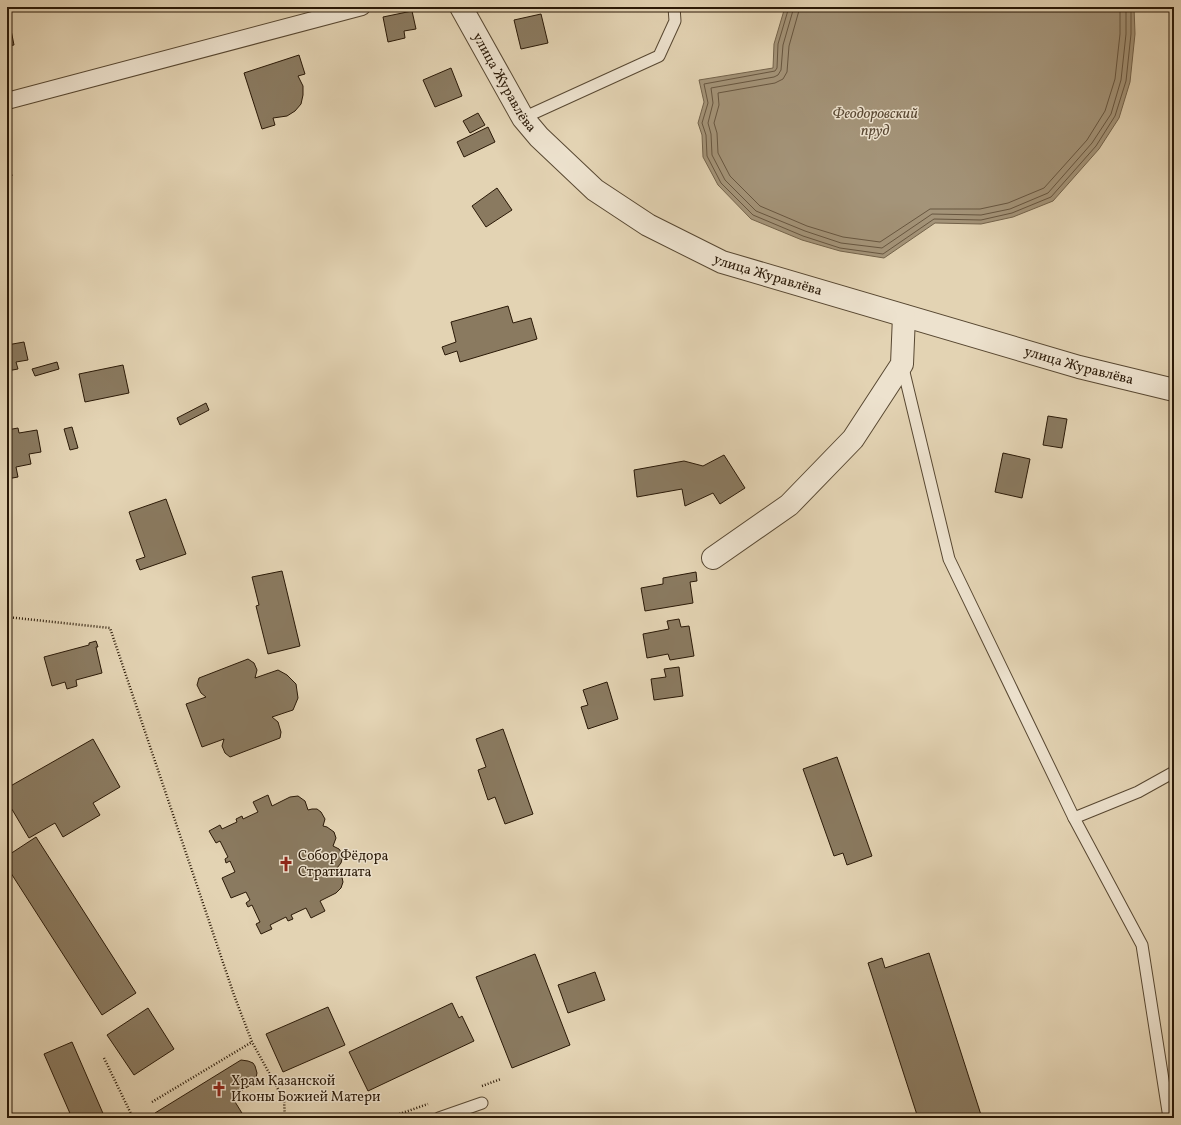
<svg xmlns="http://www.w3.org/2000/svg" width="1181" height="1125" font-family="Vollkorn,serif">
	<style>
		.water { fill: #a49479; stroke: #73634b }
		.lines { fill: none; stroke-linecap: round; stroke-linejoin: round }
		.shore { stroke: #675640; stroke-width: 1 }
		.building { fill: #8a7a60; stroke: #2a1907 }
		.service-casing { stroke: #584832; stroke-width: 13 }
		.pedestrian-casing { stroke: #584832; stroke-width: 18 }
		.minor-casing { stroke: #584832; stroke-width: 24 }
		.path { stroke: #2a1907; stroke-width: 2.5; stroke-dasharray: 1 2; stroke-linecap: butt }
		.service { stroke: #ede2ce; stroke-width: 11 }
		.pedestrian { stroke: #ede2ce; stroke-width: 16 }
		.minor { stroke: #ede2ce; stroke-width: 22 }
		.labels { text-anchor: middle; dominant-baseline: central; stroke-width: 3; stroke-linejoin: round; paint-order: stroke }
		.street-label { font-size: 14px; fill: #2a1907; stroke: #ede2ce }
		.poi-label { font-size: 14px; fill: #2a1907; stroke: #ede2ce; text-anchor: start }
		.water-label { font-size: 15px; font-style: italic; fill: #5b4a35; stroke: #ede2ce }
	</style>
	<rect width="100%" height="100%" fill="#e3d3b3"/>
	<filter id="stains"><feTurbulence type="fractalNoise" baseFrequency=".005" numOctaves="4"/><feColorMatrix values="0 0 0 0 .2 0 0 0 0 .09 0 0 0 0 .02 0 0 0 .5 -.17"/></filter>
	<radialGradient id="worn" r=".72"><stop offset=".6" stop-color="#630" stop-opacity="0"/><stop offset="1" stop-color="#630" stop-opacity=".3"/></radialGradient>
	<polygon class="water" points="785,7 1134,7 1135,34 1130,82 1119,118 1099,149 1053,201 1013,217 981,224 935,223 884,258 840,251 802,240 751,219 718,185 703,157 702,135 698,123 704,102 699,80 773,68 774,44"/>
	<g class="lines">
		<g class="shore">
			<polyline points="789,7 778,44 777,68 775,71 704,84 708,103 702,123 706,135 707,156 721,183 753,215 803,236 840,248 883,254 934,219 981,220 1012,213 1051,197 1096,146 1115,116 1126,81 1131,34 1131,7"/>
			<polyline points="794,7 783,45 781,70 778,75 774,77 711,88 713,103 708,123 711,134 712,155 725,180 756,211 805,231 841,243 882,248 932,214 981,215 1010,209 1048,193 1092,143 1111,114 1121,80 1126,34 1126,7"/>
			<polyline points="800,7 789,46 787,72 783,79 775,83 718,93 719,105 714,123 717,133 718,153 730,176 760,206 807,226 843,237 880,242 930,209 980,209 1008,203 1044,188 1087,140 1105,111 1115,79 1120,34 1120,7"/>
		</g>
	</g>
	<g class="building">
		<polygon points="412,11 416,29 404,31 405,38 388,42 383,17"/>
		<polygon points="541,14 548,43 521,49 514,20"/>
		<polygon points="11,30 14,45 7,46 7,31"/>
		<polygon points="299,55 305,74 298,76 303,86 303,95 301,104 295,111 287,116 273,118 275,125 262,129 244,73"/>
		<polygon points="451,68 462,96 435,107 423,80"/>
		<polygon points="478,113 485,125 470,133 463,121"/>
		<polygon points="488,127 495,142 464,157 457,142"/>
		<polygon points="7,157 8,157 12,176 7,177"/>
		<polygon points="497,188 512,210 486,227 472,206"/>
		<polygon points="508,306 513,323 531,318 537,339 460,362 457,351 445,355 442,347 456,342 451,322"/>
		<polygon points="24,342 28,360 16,362 18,369 7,371 7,345"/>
		<polygon points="57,362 59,369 35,376 32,369"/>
		<polygon points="123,365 129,393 85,402 79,374"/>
		<polygon points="206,403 209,410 180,425 177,418"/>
		<polygon points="1048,416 1067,419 1062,448 1043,445"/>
		<polygon points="72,427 78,448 70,450 64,429"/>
		<polygon points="18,428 19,433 37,430 41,452 29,454 31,464 16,467 18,477 7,479 7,430"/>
		<polygon points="1003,453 1030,459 1022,498 995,492"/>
		<polygon points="724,455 745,488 720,504 713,493 685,506 682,489 637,497 634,470 684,461 703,466"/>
		<polygon points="166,499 186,554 140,570 136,560 145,557 129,512"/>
		<polygon points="282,571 300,646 268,654 256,606 259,605 252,577"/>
		<polygon points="696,572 697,581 690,582 693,603 645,611 641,588 663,584 663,578"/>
		<polygon points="679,619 681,627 689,626 694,656 670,660 668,654 647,658 643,634 669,629 667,621"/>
		<polygon points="96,641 98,647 96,647 102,673 76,680 77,686 67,689 65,682 52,686 44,657 89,645 89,643"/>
		<polygon points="248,659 254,663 257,670 255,678 278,670 287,675 296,684 298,698 293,710 272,717 278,722 281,732 280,738 230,757 225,753 222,746 224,739 202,747 186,704 206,697 201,693 197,685 199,678"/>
		<polygon points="679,667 683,696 654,700 651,679 666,677 664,669"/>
		<polygon points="607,682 618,719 588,729 581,707 588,705 583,690"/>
		<polygon points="503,729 533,814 505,824 495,797 488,800 478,770 486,767 476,739"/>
		<polygon points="93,739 120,787 93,803 100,815 63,837 55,823 29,838 7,801 7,788"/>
		<polygon points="837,757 872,856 847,865 843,853 834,856 803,769"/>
		<polygon points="268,795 272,806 290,797 298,796 305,801 308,810 312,809 317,809 321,812 325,819 323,826 327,827 334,832 336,838 333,846 339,849 343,855 341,863 337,868 341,873 343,882 341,888 336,893 320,901 325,911 311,918 306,908 291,915 293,919 288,921 286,917 270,925 272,929 261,934 256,924 260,922 252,905 248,907 246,903 250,900 246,892 231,898 222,878 235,872 230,861 226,863 225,859 228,857 220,841 216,843 209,831 220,825 222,829 237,822 236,819 242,816 243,819 258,812 253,802"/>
		<polygon points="36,837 136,993 102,1015 7,867 7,856"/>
		<polygon points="929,953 982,1118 918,1118 868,963 882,958 885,968"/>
		<polygon points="535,954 570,1045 512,1068 476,977"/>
		<polygon points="595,972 605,1000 568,1013 558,985"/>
		<polygon points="452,1003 459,1018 462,1016 474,1041 368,1091 349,1052"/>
		<polygon points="328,1007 345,1045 283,1072 266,1034"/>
		<polygon points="148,1008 174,1049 134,1075 107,1035"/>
		<polygon points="72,1042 105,1118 72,1118 44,1054"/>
		<polygon points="241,1060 248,1061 253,1063 255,1066 257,1073 255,1082 232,1097 245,1118 158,1118 155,1113"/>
	</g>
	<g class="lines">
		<defs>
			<g id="service">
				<polyline points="523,118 659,56 675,21 674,7"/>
				<polyline points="902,364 949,559 1074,818 1142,945 1169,1118"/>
				<polyline points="1074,818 1138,792 1174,772"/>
				<polyline points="439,1118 482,1103"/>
			</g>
			<polyline id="pedestrian" points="7,101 362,7"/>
			<g id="minor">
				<path id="s1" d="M461 7 523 118 539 137 595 190 648 225 722 262 1079 367 1174 390"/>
				<polyline points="713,558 789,505 853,439 902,364 904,316"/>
			</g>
		</defs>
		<use href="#service" class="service-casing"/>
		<use href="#pedestrian" class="pedestrian-casing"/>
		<use href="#minor" class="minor-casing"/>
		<g class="path">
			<polyline points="7,617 110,628 234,995 252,1042 284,1100 285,1118"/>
			<polyline points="104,1058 133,1118"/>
			<polyline points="482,1086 501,1079"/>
			<polyline points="152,1102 252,1042"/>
			<polyline points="388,1118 428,1104"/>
		</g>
		<use href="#service" class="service"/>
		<use href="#pedestrian" class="pedestrian"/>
		<use href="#minor" class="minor"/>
	</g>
	<defs>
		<symbol id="church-bare" viewBox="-9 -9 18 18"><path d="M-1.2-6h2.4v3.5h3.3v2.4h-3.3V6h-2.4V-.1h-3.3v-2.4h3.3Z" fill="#8f2418" stroke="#ede2ce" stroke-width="2.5" paint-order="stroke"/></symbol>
	</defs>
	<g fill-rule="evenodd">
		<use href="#church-bare" x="275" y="853" width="22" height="22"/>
		<use href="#church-bare" x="208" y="1078" width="22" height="22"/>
	</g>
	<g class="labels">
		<g class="street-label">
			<text stroke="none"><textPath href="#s1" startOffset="87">улица Журавлёва</textPath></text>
			<text stroke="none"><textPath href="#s1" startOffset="423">улица Журавлёва</textPath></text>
			<text stroke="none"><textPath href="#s1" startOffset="747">улица Журавлёва</textPath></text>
		</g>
		<g class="poi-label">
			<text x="298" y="856">Собор Фёдора<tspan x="298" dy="16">Стратилата</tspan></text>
			<text x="231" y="1081">Храм Казанской<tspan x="231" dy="16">Иконы Божией Матери</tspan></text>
		</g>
		<g class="water-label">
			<text x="875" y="114">Феодоровский<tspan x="875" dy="17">пруд</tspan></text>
		</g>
	</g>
	<rect width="1181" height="1125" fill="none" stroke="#e3d3b3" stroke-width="24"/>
	<rect x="8" y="8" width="1165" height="1109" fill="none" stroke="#2a1907" stroke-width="2"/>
	<rect x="12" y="12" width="1157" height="1101" fill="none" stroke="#2a1907"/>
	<rect width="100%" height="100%" filter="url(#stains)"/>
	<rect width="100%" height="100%" fill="url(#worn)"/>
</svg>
